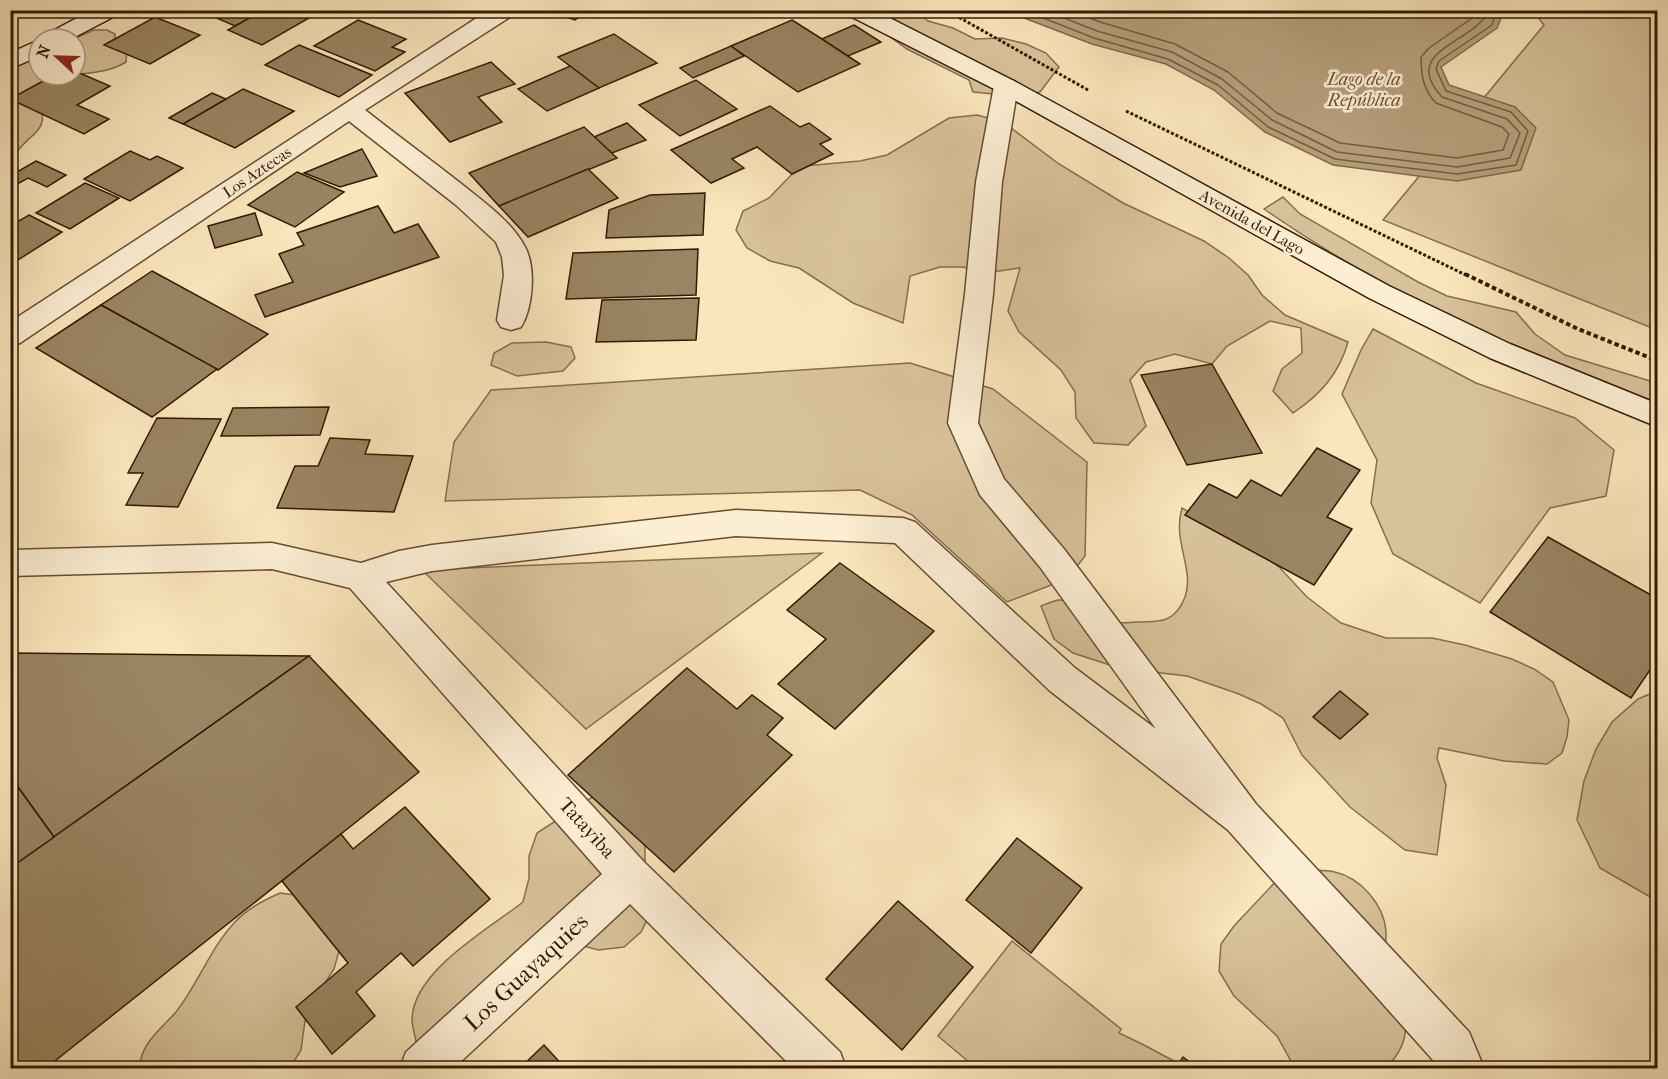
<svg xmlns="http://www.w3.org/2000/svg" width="1668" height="1079" font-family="'IM FELL French Canon',serif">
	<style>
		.green { fill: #d8c29c; stroke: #866e4f; stroke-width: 1.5 }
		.water { fill: #b6a07d; stroke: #826a4c; stroke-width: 1.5 }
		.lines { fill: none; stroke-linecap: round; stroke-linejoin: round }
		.shore { stroke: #745d40; stroke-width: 1.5 }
		.building { fill: #9a8463; stroke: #331a02; stroke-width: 1.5 }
		.street-casing { stroke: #654d30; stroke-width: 3 }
		.secondary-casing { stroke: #331a02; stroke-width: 3 }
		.path-far1 { stroke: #331a02; stroke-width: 3; stroke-dasharray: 3 2; stroke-linecap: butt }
		.path { stroke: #331a02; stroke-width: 4; stroke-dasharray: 4.5 3; stroke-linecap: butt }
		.street { fill: #fceed3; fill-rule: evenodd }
		.secondary { fill: #fceed3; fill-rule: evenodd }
		.labels { text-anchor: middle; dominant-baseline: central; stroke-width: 5; stroke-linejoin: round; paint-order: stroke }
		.far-street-label { font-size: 16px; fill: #331a02; stroke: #fceed3 }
		.far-water-label { font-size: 18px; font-style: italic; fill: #675033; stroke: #fceed3 }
		.street-label { font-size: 20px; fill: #331a02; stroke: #fceed3 }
		.near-street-label { font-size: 24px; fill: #331a02; stroke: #fceed3 }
	</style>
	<rect width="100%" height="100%" fill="#fae5bc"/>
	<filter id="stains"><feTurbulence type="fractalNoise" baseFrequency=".00333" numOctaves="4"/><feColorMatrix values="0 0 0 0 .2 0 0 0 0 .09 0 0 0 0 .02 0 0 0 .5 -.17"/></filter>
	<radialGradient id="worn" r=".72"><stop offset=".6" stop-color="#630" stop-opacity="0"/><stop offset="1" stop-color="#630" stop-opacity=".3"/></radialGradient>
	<g class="green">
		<polygon points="863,11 915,11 928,21 953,28 975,39 1002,38 1026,44 1046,53 1059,67 1040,92 1016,96 973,92 969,80 907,49 889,36"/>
		<polygon points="1533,11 1657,11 1657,330 1383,220 1544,25"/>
		<path d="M94 30H107L115 34V40L127 49 126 62C97 80 62 68 34 87 55 137 33 125 11 160V55L39 52V75H75V39H73Z"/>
		<path d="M977 115 1003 122 1059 164 1123 203 1204 241 1229 258 1248 275 1262 295 1285 315 1348 342C1339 374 1320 395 1293 413L1273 391 1282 369 1302 353 1301 328 1270 321 1227 346 1212 364 1175 354 1146 362 1130 380 1146 426 1128 445 1094 443 1076 418 1075 392 1061 370 1019 332 1008 311 1020 268 985 273 963 267H940L910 276 903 323 853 303 799 268 770 261 747 248 736 230 743 211 769 198 792 174 803 166 860 161 887 155 949 118Z"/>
		<path d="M1283 197 1300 214 1418 282 1447 296 1516 312 1535 334 1565 355 1657 383V419C1524 360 1384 292 1264 209Z"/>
		<polygon points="1373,329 1476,383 1575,418 1614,450 1606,496 1550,508 1480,603 1393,554 1371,503 1377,460 1342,394 1361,350"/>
		<polygon points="546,342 571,347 575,358 563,371 517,376 491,365 494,353 512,343"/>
		<polygon points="910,363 993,389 1087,462 1085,556 1067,579 1007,602 912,515 860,490 445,501 454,442 491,390"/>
		<path d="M1182 508 1263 555 1280 568 1307 597 1341 623 1386 638H1432L1465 645 1512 659 1534 669 1553 682 1569 720 1567 737 1562 753 1547 764 1504 761 1439 748 1437 758 1446 785 1437 855 1405 850 1350 807 1302 755 1283 718 1261 704 1239 694 1187 676 1119 668 1073 653 1054 639 1041 606C1046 604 1053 601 1058 600 1078 599 1096 617 1114 622 1121 624 1130 622 1137 622 1160 622 1175 623 1185 597 1195 570 1172 541 1182 508Z"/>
		<polygon points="822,553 586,729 422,570"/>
		<polygon points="1657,691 1657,690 1657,901 1600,868 1577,820 1584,781 1596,749 1612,722 1638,699"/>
		<path d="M597 794 645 842V863L654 887 653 908 641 932 624 947 598 950 577 944 438 1053 416 1042C415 1035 412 1026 412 1019 413 971 490 928 523 902L529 878V856L537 833Z"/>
		<path d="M1313 870C1320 871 1328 870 1335 872 1361 878 1384 905 1386 931 1387 940 1383 950 1386 959 1397 1001 1424 1030 1386 1068H1290L1292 1063 1277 1036 1234 996 1219 971 1221 944 1234 926 1280 877Z"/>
		<path d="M280 893 303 896 341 944 334 969 318 994 305 1021 301 1050 290 1068H140C139 1045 162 1028 176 1012 198 984 210 949 234 923 247 909 262 901 280 893Z"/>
		<polygon points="1012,941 1121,1029 1119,1033 1144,1045 1187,1068 976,1068 938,1036"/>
	</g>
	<polygon class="water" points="1006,11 1504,11 1497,28 1441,67 1449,85 1515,107 1536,128 1521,170 1457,181 1333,165 1265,132 1214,90 1166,64 1092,44"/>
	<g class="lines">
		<g class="shore">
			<polyline points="1023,10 1094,38 1168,59 1218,85 1268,127 1335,159 1457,174 1516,165 1528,131 1511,112 1446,91 1436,69 1439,61 1492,25 1497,10"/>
			<path d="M1044 10 1097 31 1172 52 1222 79 1272 120 1337 152 1457 167 1510 158 1520 133 1507 119 1442 97C1398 50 1476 43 1489 10"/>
			<path d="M1069 10 1100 22 1175 44 1228 72 1277 113 1340 143 1457 158 1503 150 1509 134 1502 127 1436 103C1423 90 1421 74 1421 57L1429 48 1478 14 1480 10"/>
		</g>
	</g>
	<g class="building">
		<polygon points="198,10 264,10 235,26"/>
		<polygon points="264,10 323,10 262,45 228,30"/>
		<polygon points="557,10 588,10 575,20 554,13"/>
		<polygon points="155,17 200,35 150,64 104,45"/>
		<polygon points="358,20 406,39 392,47 405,52 375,71 314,46"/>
		<polygon points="792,20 822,39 860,64 798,92 731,46"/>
		<polygon points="854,25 881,42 848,56 822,39"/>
		<polygon points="614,34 657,63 599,88 558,57"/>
		<polygon points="299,45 372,75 339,97 265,65"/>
		<polygon points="731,46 744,56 693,78 680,68"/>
		<polygon points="491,62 515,84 478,97 502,122 450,142 405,93"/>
		<polygon points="570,66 599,88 547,111 518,89"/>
		<polygon points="75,71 110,86 77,105 109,119 84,134 10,99 54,75 75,75"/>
		<polygon points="696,80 737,109 680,136 639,105"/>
		<polygon points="243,89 294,111 235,148 183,124"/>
		<polygon points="212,93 226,99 183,124 169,118"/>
		<polygon points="770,106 800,127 809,123 831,139 820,144 833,154 792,174 757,147 732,159 744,168 711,183 671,150"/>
		<polygon points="627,123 646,140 612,153 594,137"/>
		<polygon points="584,127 617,158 499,206 469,173"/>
		<polygon points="362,149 377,176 340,187 304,173"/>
		<polygon points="130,151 150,160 157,156 183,168 130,201 84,179"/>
		<polygon points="36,161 66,175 47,187 28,178 10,188 10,176"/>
		<polygon points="588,169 618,198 528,237 499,206"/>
		<polygon points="297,172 344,192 295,227 248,205"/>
		<polygon points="85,183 119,198 70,229 36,213"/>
		<polygon points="705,193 703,235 606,238 609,210 650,195"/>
		<polygon points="378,206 394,233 418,224 439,257 265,317 255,295 293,282 279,254 304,245 297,233"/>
		<polygon points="255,213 262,235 215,248 208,226"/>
		<polygon points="29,215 62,232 10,265 10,226"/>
		<polygon points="698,249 696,295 566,299 573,253"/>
		<polygon points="152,271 268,334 218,370 101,305"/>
		<polygon points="699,298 696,340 596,342 602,300"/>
		<polygon points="101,305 217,369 152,417 36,348"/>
		<polygon points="1212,364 1262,453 1187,465 1141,375"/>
		<polygon points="329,407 320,435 221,436 233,408"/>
		<polygon points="157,418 221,419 178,507 126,505 143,473 128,473"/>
		<polygon points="330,438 370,440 365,454 413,456 394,512 277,508 295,466 318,466"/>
		<polygon points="1317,448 1360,470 1327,517 1352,529 1314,585 1185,515 1209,484 1237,498 1251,480 1281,496"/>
		<polygon points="1548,537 1658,599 1658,658 1631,698 1490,612"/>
		<polygon points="840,563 934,631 835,729 778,684 826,639 787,610"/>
		<polygon points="10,653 309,656 54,837 10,776"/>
		<polygon points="309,656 419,772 46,1068 10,1068 10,868"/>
		<polygon points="687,668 737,709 752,695 783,718 767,735 792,755 674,872 568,775"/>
		<polygon points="1340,691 1368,714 1340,739 1313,717"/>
		<polygon points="10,776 54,837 10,868"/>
		<polygon points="405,807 490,899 413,966 401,953 356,992 375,1016 332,1054 296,1007 348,963 282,881 341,834 353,849"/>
		<polygon points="1017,838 1082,888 1031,953 966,900"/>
		<polygon points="898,901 973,967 902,1050 826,979"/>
		<polygon points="544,1045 565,1068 520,1068"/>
		<polygon points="1183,1057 1198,1068 1176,1068"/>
	</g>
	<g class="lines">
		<defs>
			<g id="street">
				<path d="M489 10H515L513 15 365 110C398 136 431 160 464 186 485 203 512 222 525 247 536 267 533 308 521 327L511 330 501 327 497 320 504 275 502 257 496 242 456 205 349 121 20 343 10 346V322Z"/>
				<polygon points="1006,79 1014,81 1018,86 1002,182 993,294 978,423 1004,479 1064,549 1256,804 1469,1032 1484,1068 1440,1068 1228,830 1049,690 895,543 736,536 432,571 386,582 644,862 840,1052 846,1068 793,1068 630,904 454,1068 400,1068 406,1052 602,874 350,588 272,569 10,576 10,550 272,543 361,563 399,551 432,545 736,510 903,518 915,522 1075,668 1156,729 1040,567 980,495 948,423 965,294 976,182 994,86 998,81"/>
			</g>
			<g id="secondary">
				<polygon points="10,10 26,10 24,15 10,19"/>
				<polygon points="92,10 119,10 117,15 71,39 44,39 47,34"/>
				<polygon points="846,10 874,10 1014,81 1389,286 1510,344 1658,404 1658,427 1490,358 1369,298 998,91 848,15"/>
				<polygon points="39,40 39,56 10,69 10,53"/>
			</g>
		</defs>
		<use href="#street" class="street-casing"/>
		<use href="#secondary" class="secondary-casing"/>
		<g class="path-far1">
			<polyline points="946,10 1088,90"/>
			<polyline points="1646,10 1658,17"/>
			<polyline points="1126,111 1468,276"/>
		</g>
		<polyline class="path" points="1465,274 1578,329 1658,361"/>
		<use href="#street" class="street"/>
		<use href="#secondary" class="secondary"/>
	</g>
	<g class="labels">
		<g class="far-street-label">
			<text transform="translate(257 172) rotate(-34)">Los Aztecas</text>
			<text transform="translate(1252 222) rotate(29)">Avenida del Lago</text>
		</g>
		<g class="far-water-label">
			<text x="1364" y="79">Lago de la<tspan x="1364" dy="21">República</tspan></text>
		</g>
		<g class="street-label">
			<text transform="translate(587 828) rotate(48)">Tatayiba</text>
		</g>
		<g class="near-street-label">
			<text transform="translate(526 972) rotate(-43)">Los Guayaquies</text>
		</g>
	</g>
	<rect width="1668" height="1079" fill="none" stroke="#fae5bc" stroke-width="36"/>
	<rect x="12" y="12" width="1644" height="1055" fill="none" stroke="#331a02" stroke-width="3"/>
	<rect x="18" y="18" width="1632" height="1043" fill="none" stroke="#331a02" stroke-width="1.5"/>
	<g transform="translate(57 57) rotate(292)"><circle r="28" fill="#fceed3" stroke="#ac997f" stroke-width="1.5"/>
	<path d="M0-4.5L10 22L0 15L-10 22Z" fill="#8f2418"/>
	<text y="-9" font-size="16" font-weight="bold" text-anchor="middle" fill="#331a02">N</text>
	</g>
	<rect width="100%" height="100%" filter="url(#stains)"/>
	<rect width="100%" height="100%" fill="url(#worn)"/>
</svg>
